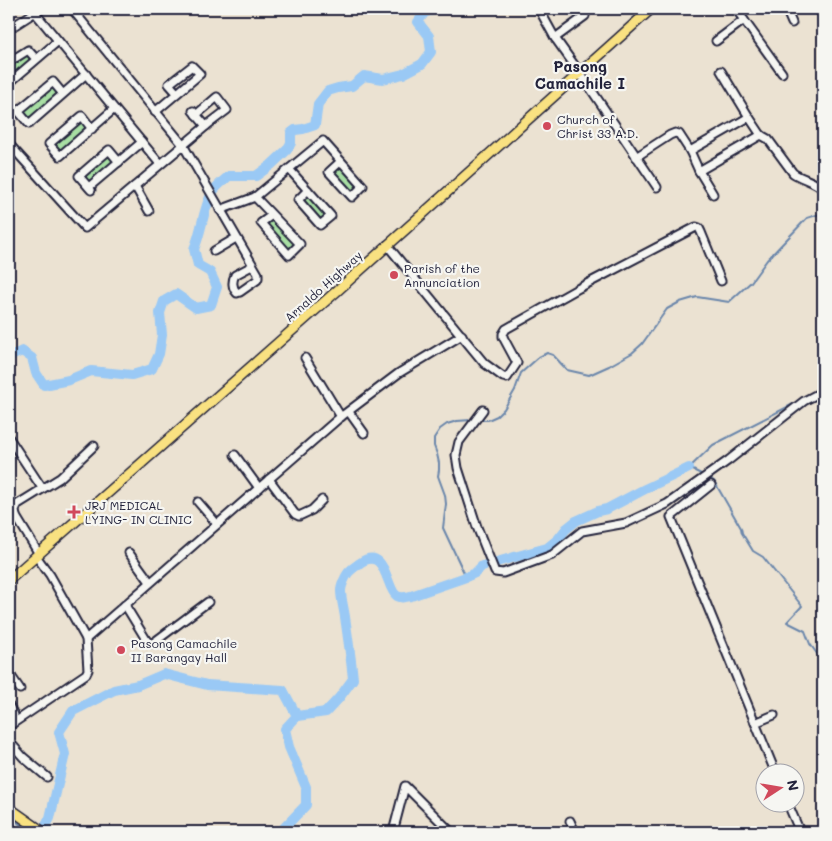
<svg xmlns="http://www.w3.org/2000/svg" width="832" height="841" font-family="Mali,sans-serif">
	<style>
		.green { fill: #a8dfa3; stroke: #65806f }
		.lines { fill: none; stroke-linecap: round; stroke-linejoin: round }
		.stream { stroke: #6a86ab; stroke-width: 2 }
		.river { stroke: #9ac9f5; stroke-width: 10 }
		.minor-casing { stroke: #22223b; stroke-width: 11 }
		.major-casing { stroke: #22223b; stroke-width: 12 }
		.minor { stroke: #f6f6f2; stroke-width: 7 }
		.major { stroke: #f9e181; stroke-width: 9 }
		.poi-dot { fill: #d1495b; stroke: #f6f6f2; stroke-width: 2 }
		.labels { text-anchor: middle; dominant-baseline: central; stroke-width: 4.5; stroke-linejoin: round; paint-order: stroke }
		.poi-label { font-size: 12px; fill: #22223b; stroke: #f6f6f2; text-anchor: start }
		.street-label { font-size: 12px; fill: #22223b; stroke: #f6f6f2 }
		.quarter-label { font-size: 15px; font-weight: bold; fill: #22223b; stroke: #f6f6f2 }
	</style>
	<rect width="100%" height="100%" fill="#ebe2d2"/>
	<filter id="ink" filterUnits="userSpaceOnUse"><feTurbulence type="fractalNoise" baseFrequency=".02" numOctaves="2"/><feDisplacementMap in="SourceGraphic" scale="10" xChannelSelector="R" yChannelSelector="G"/><feConvolveMatrix kernelMatrix="1 2 1 2 8 2 1 2 1" color-interpolation-filters="sRGB"/></filter>
	<g filter="url(#ink)">
		<g class="green">
			<path d="M25 55C29 56 30 60 28 64L9 80V64Z"/>
			<path d="M51 87C55 88 58 91 57 95L32 117H27L24 114V110Z"/>
			<path d="M80 122 85 124 86 130 62 150C58 150 56 147 56 142Z"/>
			<polygon points="108,155 110,155 114,161 114,163 92,182 88,183 84,179 84,175"/>
			<polygon points="338,166 342,166 358,185 354,191 351,191 335,174 334,170"/>
			<polygon points="307,194 326,212 326,216 321,220 319,220 303,203 303,197"/>
			<polygon points="272,219 295,243 294,245 291,249 287,249 266,224 267,222"/>
		</g>
		<g class="lines">
			<g class="stream">
				<polyline points="479,420 488,420 497,416 504,409 515,390 521,373 539,357 547,353 553,355 567,370 589,375 609,366 632,353 642,344 667,309 680,302 697,297 729,302 751,282 767,260 807,218 823,213"/>
				<polyline points="703,475 689,468 713,445 799,401"/>
				<polyline points="707,477 714,481 741,528 742,533 753,551 763,557 802,606 787,622 805,631 810,644 823,662"/>
				<polyline points="466,577 443,528 446,504 445,495 438,476 439,470 439,463 437,454 434,446 434,438 440,429 447,424 457,421 471,420"/>
				<polyline points="9,816 30,832"/>
			</g>
			<g class="river">
				<path d="M9 357 22 351 32 358 36 373 44 385 69 380 91 371 132 375 152 369 159 354 162 335 160 313 164 301 176 294 196 308 211 305 217 287 210 272 198 265 194 249C202 231 203 209 212 193 216 186 223 181 229 176H256L271 165 287 150 291 143V133L295 130 303 129 315 125 318 104 328 91 338 88 352 86 364 76 383 79 403 74 422 64 431 52 429 36 418 22 425 12 439 9"/>
				<polyline points="44,829 50,818 65,754 59,732 73,711 114,690 138,685 164,674 207,685 283,690 297,716"/>
				<path d="M280 832 306 805V787L289 747 285 729 297 716 326 712 339 698 353 679C351 658 348 638 345 617 344 609 341 599 341 591 341 586 345 577 348 573 351 569 356 566 360 563 386 545 386 588 396 595 400 599 406 597 411 596L466 577 475 573 482 566 547 548 558 539 566 529 576 521 598 511 607 509 645 489 689 468"/>
			</g>
			<defs>
				<g id="minor">
					<polyline points="32,9 160,164"/>
					<path d="M72 9 183 145 258 274V278L257 280 240 292 237 293C232 288 232 281 235 275L252 266"/>
					<polyline points="539,9 555,38"/>
					<polyline points="736,9 782,73"/>
					<polyline points="786,9 792,23"/>
					<polyline points="585,16 555,38 580,73 657,187"/>
					<polyline points="9,29 40,9"/>
					<polyline points="716,41 744,20"/>
					<polyline points="9,62 28,50 36,59"/>
					<polyline points="721,71 749,117"/>
					<polyline points="9,83 58,41"/>
					<polyline points="63,94 53,82 18,111 29,124 86,74"/>
					<polyline points="193,111 206,126"/>
					<polyline points="155,112 200,74 192,66 169,84 177,93"/>
					<polyline points="92,129 82,116 49,144 60,156 114,109"/>
					<polyline points="9,144 85,228 206,126 227,110 217,97 196,115"/>
					<polyline points="690,151 749,117 761,135"/>
					<path d="M636 157 670 135 675 133 679 134 690 151 699 171 761 135 768 139 793 173C802 179 814 181 823 189"/>
					<polyline points="289,169 331,216 320,225 298,200 308,190"/>
					<polyline points="699,171 713,194"/>
					<polyline points="135,186 149,211"/>
					<polyline points="89,187 142,142"/>
					<polyline points="91,190 79,176 109,150 119,162"/>
					<polyline points="255,197 300,244 289,255 261,223 272,215"/>
					<polyline points="220,210 255,197 323,141 363,186 352,197 329,172 341,161"/>
					<polyline points="387,245 484,363 503,377 507,378 517,363 503,337 503,334 506,329 579,288 696,227 699,228 701,232 721,281"/>
					<polyline points="214,251 236,238"/>
					<polyline points="305,358 341,417"/>
					<polyline points="483,410 459,442 456,455 458,468 477,527 495,572 503,573 552,555 582,531 626,523 667,504 729,460 804,401 823,391"/>
					<polyline points="349,412 364,433"/>
					<polyline points="9,438 42,488"/>
					<polyline points="235,455 259,488"/>
					<polyline points="269,479 295,514 299,516 312,510 322,500"/>
					<polyline points="711,485 671,517 776,774"/>
					<polyline points="198,502 217,524"/>
					<polyline points="129,553 150,582"/>
					<path d="M39 554 17 518C14 512 15 509 18 504L60 478 94 446"/>
					<polyline points="125,605 147,641 150,643 153,643 208,602"/>
					<polyline points="86,639 338,419 399,373 462,335"/>
					<polyline points="9,673 20,689"/>
					<polyline points="9,706 14,715 9,720"/>
					<polyline points="755,723 774,715"/>
					<polyline points="9,726 86,674 88,670 86,639 50,575 36,556"/>
					<polyline points="9,741 23,757 47,777"/>
					<polyline points="788,804 800,832"/>
					<polyline points="570,821 575,832"/>
					<polyline points="393,832 405,786 451,832"/>
				</g>
				<g id="major">
					<polyline points="9,580 338,290 651,9"/>
					<polyline points="9,808 43,832"/>
				</g>
			</defs>
			<use href="#minor" class="minor-casing"/>
			<use href="#major" class="major-casing"/>
			<use href="#minor" class="minor"/>
			<use href="#major" class="major"/>
		</g>
	</g>
	<g class="poi-dot">
		<circle cx="547" cy="126" r="5"/>
		<circle cx="394" cy="275" r="5"/>
		<path d="M71.5 504.5h5v5h5v5h-5v5h-5v-5h-5v-5h5z"/>
		<circle cx="121" cy="650" r="5"/>
	</g>
	<g class="labels">
		<g class="poi-label">
			<text x="557" y="119">Church of<tspan x="557" dy="14">Christ 33 A.D.</tspan></text>
			<text x="404" y="268">Parish of the<tspan x="404" dy="14">Annunciation</tspan></text>
			<text x="85" y="505">JRJ MEDICAL<tspan x="85" dy="14">LYING- IN CLINIC</tspan></text>
			<text x="131" y="643">Pasong Camachile<tspan x="131" dy="14">II Barangay Hall</tspan></text>
		</g>
		<g class="street-label">
			<text transform="translate(323 286) rotate(-42)">Arnaldo Highway</text>
		</g>
		<g class="quarter-label">
			<text x="580" y="66">Pasong<tspan x="580" dy="17">Camachile I</tspan></text>
		</g>
	</g>
	<rect width="832" height="841" fill="none" stroke="#f6f6f2" stroke-width="30"/>
	<rect x="15" y="15" width="802" height="811" fill="none" stroke="#22223b" stroke-width="2" filter="url(#ink)"/>
	<g transform="translate(780 788) rotate(78)"><circle r="24" fill="#f6f6f2" stroke="#a1a1a9"/>
	<path d="M0-4L9 19L0 12L-9 19Z" fill="#d1495b"/>
	<text y="-8" font-size="14" font-weight="bold" text-anchor="middle" fill="#22223b">N</text>
	</g>
</svg>
